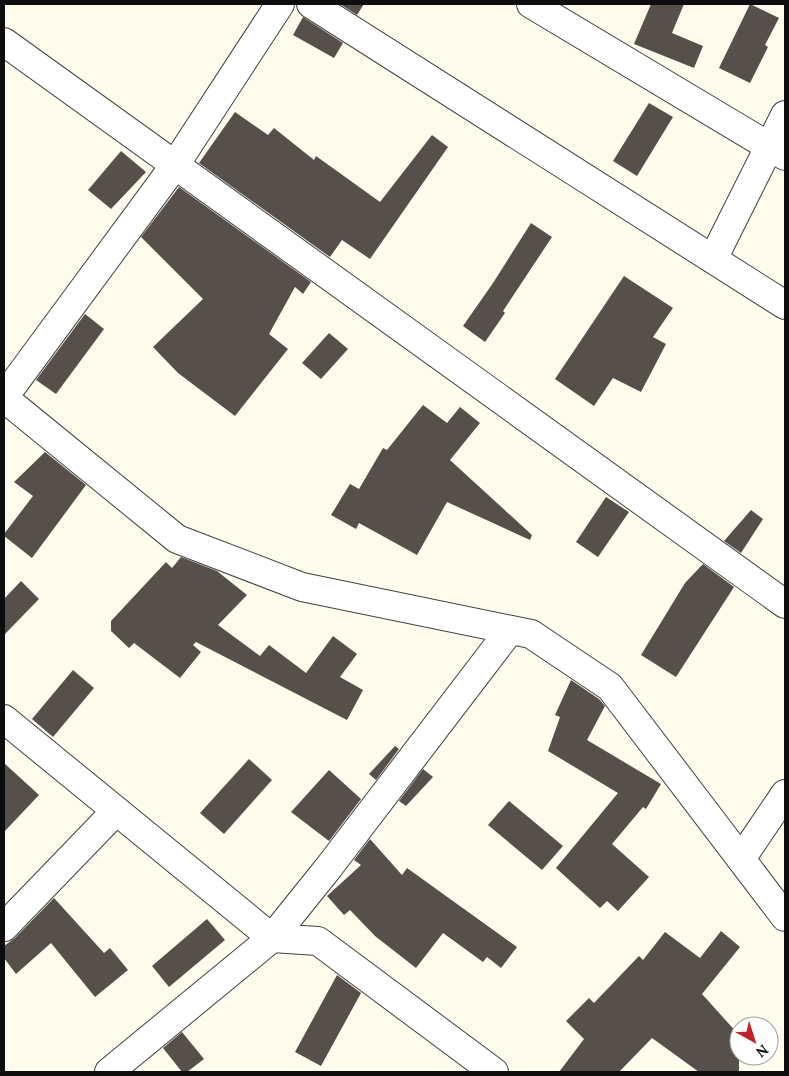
<svg xmlns="http://www.w3.org/2000/svg" width="789" height="1076" font-family="Lora,serif">
	<style>
		.building { fill: #564f4a }
		.lines { fill: none; stroke-linecap: round; stroke-linejoin: round }
		.minor-casing { stroke: #404040; stroke-width: 30 }
		.minor { stroke: #fff; stroke-width: 28 }
	</style>
	<rect width="100%" height="100%" fill="#fffced"/>
	<g class="building">
		<polygon points="340,4 364,4 357,15"/>
		<polygon points="651,4 684,4 672,33 703,46 694,68 634,44"/>
		<polygon points="750,4 779,18 765,45 768,47 750,83 719,68"/>
		<polygon points="303,17 343,43 334,58 293,35"/>
		<polygon points="649,103 673,117 637,176 613,161"/>
		<polygon points="235,112 268,135 274,128 314,160 316,156 380,202 432,135 448,147 370,259 342,240 330,257 199,163"/>
		<polygon points="121,151 146,172 111,209 88,190"/>
		<polygon points="179,187 311,282 303,294 295,287 269,334 288,349 235,416 178,373 153,347 203,299 141,237"/>
		<polygon points="531,223 552,237 503,311 505,313 485,342 463,326 493,283"/>
		<polygon points="624,276 673,308 653,337 666,344 641,392 613,378 594,406 555,379"/>
		<polygon points="85,314 104,329 56,394 36,380"/>
		<polygon points="329,333 348,349 321,379 302,363"/>
		<polygon points="423,405 447,423 460,407 480,423 450,460 532,535 530,540 447,502 417,555 359,523 356,529 331,515 350,484 359,489 383,448 387,450"/>
		<polygon points="45,452 86,485 32,558 4,536 4,534 33,496 14,482"/>
		<polygon points="606,497 629,512 598,557 576,542"/>
		<polygon points="751,510 763,519 741,553 724,541"/>
		<polygon points="181,557 217,571 247,595 218,625 260,656 269,645 306,673 333,636 357,654 340,677 363,690 347,720 196,642 193,645 201,652 180,678 134,643 129,648 111,631 111,621 166,562 172,568"/>
		<polygon points="703,564 734,587 676,677 641,655 685,583"/>
		<polygon points="21,581 39,599 4,635 4,599"/>
		<polygon points="73,670 94,688 53,737 32,719"/>
		<polygon points="571,680 599,699 605,706 587,740 661,784 646,809 643,807 612,844 649,877 618,911 607,901 600,908 556,868 618,793 548,751 560,717 555,715"/>
		<polygon points="395,746 399,749 376,780 369,774"/>
		<polygon points="249,759 272,780 224,834 200,813"/>
		<polygon points="4,763 39,795 4,832"/>
		<polygon points="423,769 433,777 406,806 399,801"/>
		<polygon points="329,770 361,799 329,841 291,812"/>
		<polygon points="509,801 563,846 542,870 488,825"/>
		<polygon points="370,839 402,875 407,868 517,947 501,968 487,957 483,962 443,933 416,968 375,936 350,910 344,915 327,896 361,865 354,860"/>
		<polygon points="54,898 104,953 110,948 128,970 95,997 51,943 16,974 4,958 4,946 15,938"/>
		<polygon points="207,919 225,940 169,987 152,966"/>
		<polygon points="721,931 740,947 702,994 739,1035 739,1072 699,1072 652,1038 619,1072 559,1072 584,1039 566,1021 589,998 594,1003 639,956 643,960 665,932 700,958"/>
		<polygon points="337,975 361,993 321,1066 295,1052"/>
		<polygon points="182,1032 204,1059 187,1072 182,1072 163,1048"/>
	</g>
	<g class="lines">
		<defs>
			<g id="minor">
				<polyline points="280,4 175,165 4,397 4,398 177,539 302,587 531,634 610,687 785,917"/>
				<polyline points="311,4 785,305"/>
				<polyline points="531,4 785,156"/>
				<polyline points="4,42 785,604"/>
				<polyline points="713,259 785,115"/>
				<polyline points="4,719 272,938 318,941 494,1072"/>
				<polyline points="741,859 785,794"/>
				<polyline points="4,927 116,811"/>
				<polyline points="109,1072 272,938 329,867 510,630"/>
			</g>
		</defs>
		<use href="#minor" class="minor-casing"/>
		<use href="#minor" class="minor"/>
	</g>
	<rect width="789" height="1076" fill="none" stroke="#0d0d0d" stroke-width="10"/>
	<g transform="translate(754 1041) rotate(141)"><circle r="24" fill="#ffffff" stroke="#9e9e9e"/>
	<path d="M0-4L9 19L0 12L-9 19Z" fill="#bd2628"/>
	<text y="-8" font-size="14" font-weight="bold" text-anchor="middle" fill="#0d0d0d">N</text>
	</g>
</svg>
